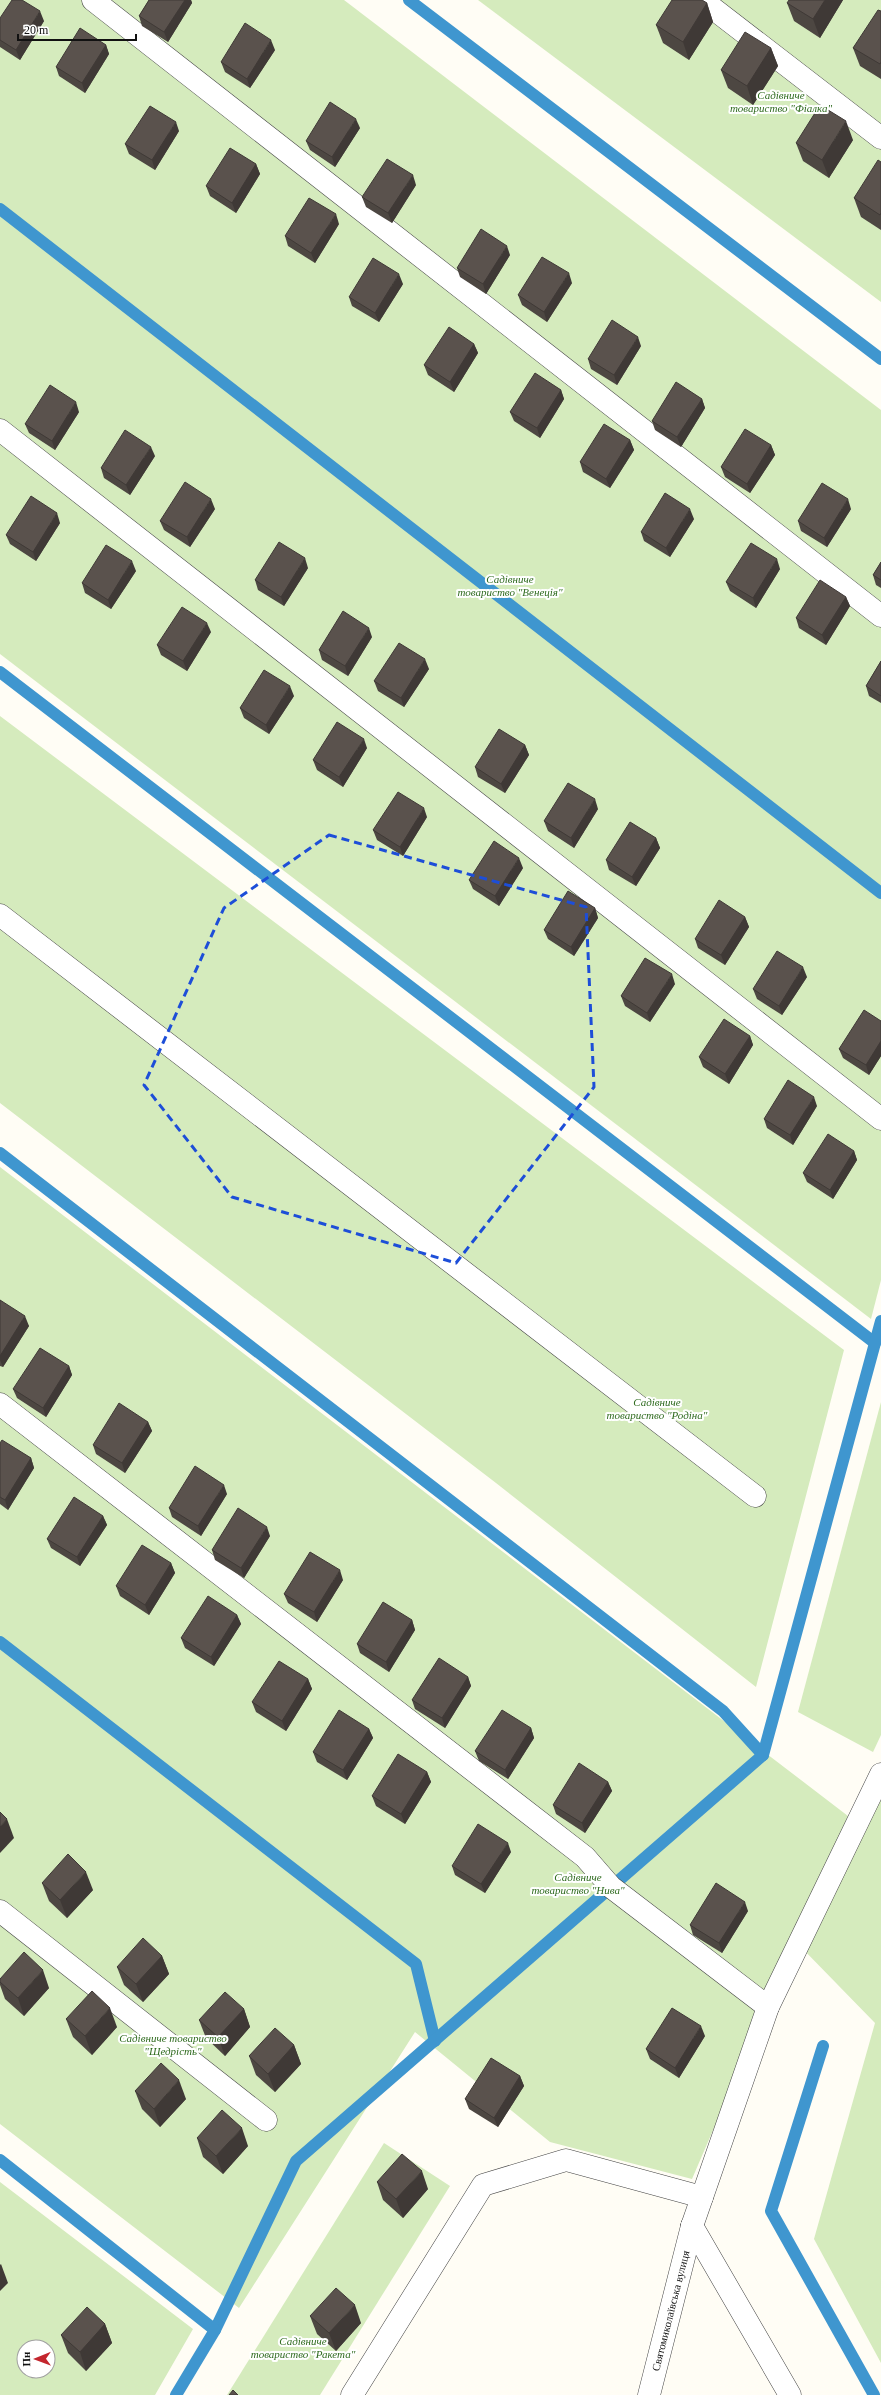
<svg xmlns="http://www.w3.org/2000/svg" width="881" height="2395" font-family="'Times New Roman',serif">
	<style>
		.green { fill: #d5ebbd; fill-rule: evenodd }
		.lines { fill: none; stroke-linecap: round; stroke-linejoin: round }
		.stream { stroke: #3f96cf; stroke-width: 12 }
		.lane-casing { stroke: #444; stroke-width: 23 }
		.street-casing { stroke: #444; stroke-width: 23 }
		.lane { stroke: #fff; stroke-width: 22 }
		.street { stroke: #fff; stroke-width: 22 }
		.wall { fill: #4d4742 }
		.shaded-wall { fill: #3f3936 }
		.building { fill: #5a524d; stroke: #3f3936 }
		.marked { fill: none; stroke: #1d4ed8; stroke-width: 3; stroke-dasharray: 8 5; stroke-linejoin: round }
		.labels { text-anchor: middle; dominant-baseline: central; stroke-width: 4; stroke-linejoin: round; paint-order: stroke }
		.park-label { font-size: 11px; font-style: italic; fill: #2f6b1f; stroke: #fff }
		.street-label { font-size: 11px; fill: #111; stroke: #fff }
	</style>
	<rect width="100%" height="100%" fill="#fffdf5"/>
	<g class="green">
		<polygon points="0,0 344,0 881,410 881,1280 871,1319 0,654"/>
		<polygon points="478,0 881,0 881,302"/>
		<polygon points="0,716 844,1350 756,1687 496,1483 0,1103"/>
		<polygon points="0,1167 848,1816 692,2179 550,2142 415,2032 239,2308 0,2124"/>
		<polygon points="881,1402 881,1735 873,1752 798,1712"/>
		<polygon points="881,1774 881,2363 814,2239 875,2023 799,1945"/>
		<polygon points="384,2143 450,2186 320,2395 227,2395"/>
		<path d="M0 2182 193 2329 155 2395H0ZM24 2347H48V2371H24Z"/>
	</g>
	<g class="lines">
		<g class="stream">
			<polyline points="409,0 881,359"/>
			<polyline points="0,209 881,893"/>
			<polyline points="0,672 875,1343"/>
			<polyline points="0,1153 723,1711 763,1755"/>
			<polyline points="0,1642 416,1964 435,2041"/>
			<polyline points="823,2046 771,2211 874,2395"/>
			<polyline points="0,2160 215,2330 296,2161 763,1755 881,1321"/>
			<polyline points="176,2395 215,2330"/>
		</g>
		<defs>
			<g id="lane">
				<polyline points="93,0 881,616"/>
				<polyline points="0,430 881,1119"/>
				<polyline points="0,915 755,1496"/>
				<polyline points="0,1404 585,1857 611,1887 768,2007"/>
				<polyline points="0,1911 266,2120"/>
				<polyline points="692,2226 768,2007 881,1774"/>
				<polyline points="352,2395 483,2185 566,2160 702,2197"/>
			</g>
			<g id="street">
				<polyline points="702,0 881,138"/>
				<polyline points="692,2226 790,2395"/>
				<path id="s1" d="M649 2395 692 2226"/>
			</g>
		</defs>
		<use href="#lane" class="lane-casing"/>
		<use href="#street" class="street-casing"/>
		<use href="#lane" class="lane"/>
		<use href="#street" class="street"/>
	</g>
	<g class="wall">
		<polygon points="149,0 191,0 192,3 168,42 142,26 139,16"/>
		<polygon points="843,0 820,38 794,21 787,3"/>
		<polygon points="707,3 713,22 689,60 663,43 656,25"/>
		<polygon points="881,11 881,79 860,66 853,48"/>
		<polygon points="0,18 44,21 20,60 0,47"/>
		<polygon points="106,45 109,54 85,93 59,76 56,67"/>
		<polygon points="771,48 778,66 753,105 728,88 721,70"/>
		<polygon points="275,50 250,88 225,72 221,62"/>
		<polygon points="360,128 335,167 310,150 306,141"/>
		<polygon points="179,131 155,170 129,154 125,144"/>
		<polygon points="853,140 829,178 803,161 796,143"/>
		<polygon points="881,162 881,230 861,217 854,198"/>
		<polygon points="256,164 260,174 236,213 210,196 206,186"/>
		<polygon points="416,185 392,223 366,207 362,197"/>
		<polygon points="339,224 315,263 288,246 285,236"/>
		<polygon points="510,255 486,294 460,277 457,268"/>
		<polygon points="572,283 547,322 522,305 518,295"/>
		<polygon points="403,284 379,322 352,306 349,297"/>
		<polygon points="474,344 478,353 454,392 428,375 424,365"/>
		<polygon points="641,346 617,385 591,369 588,359"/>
		<polygon points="561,390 564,399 540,438 514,421 510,412"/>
		<polygon points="702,399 705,408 681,447 655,430 652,421"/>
		<polygon points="79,412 55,450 29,433 25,424"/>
		<polygon points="630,440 634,450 610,488 583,472 580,462"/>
		<polygon points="771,445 775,455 750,493 725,477 721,467"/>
		<polygon points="155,456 130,495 104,478 101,468"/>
		<polygon points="215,509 190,547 164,530 160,521"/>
		<polygon points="851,509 827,547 801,531 798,521"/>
		<polygon points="694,519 670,557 644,541 641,532"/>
		<polygon points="60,523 36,561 10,544 6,535"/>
		<polygon points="881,562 881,588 876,585 873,575"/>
		<polygon points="308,568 284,606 258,590 255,580"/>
		<polygon points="780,569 756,608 730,591 726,582"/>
		<polygon points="136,571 111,609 85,593 82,583"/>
		<polygon points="846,597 850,606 826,645 799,628 796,618"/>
		<polygon points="211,632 187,671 161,655 157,645"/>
		<polygon points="372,637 348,676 322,660 319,650"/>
		<polygon points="881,661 881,703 869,696 866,686"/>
		<polygon points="429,669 404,707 378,691 374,681"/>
		<polygon points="294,696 269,734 244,718 240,708"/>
		<polygon points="525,745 529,755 505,793 478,777 475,767"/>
		<polygon points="367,748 343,787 317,770 313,760"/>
		<polygon points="598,809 574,848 548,831 544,821"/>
		<polygon points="427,817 403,856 377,840 373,830"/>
		<polygon points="656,838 660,848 636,886 609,870 606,860"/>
		<polygon points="523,868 499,906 473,889 469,880"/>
		<polygon points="595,908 598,918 574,956 548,939 544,930"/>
		<polygon points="745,917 749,927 725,965 698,948 695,939"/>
		<polygon points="807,977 782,1015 757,999 753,989"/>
		<polygon points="675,984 650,1022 625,1006 621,996"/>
		<polygon points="881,1021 881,1056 869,1075 843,1058 839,1049"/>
		<polygon points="750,1036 753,1045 729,1084 703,1067 699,1057"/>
		<polygon points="817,1106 793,1145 767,1128 764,1119"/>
		<polygon points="854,1151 857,1160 833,1199 807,1182 803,1173"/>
		<polygon points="0,1300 29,1326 3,1367 0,1366"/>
		<polygon points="69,1366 72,1375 46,1417 17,1398 13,1389"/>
		<polygon points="148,1422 152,1431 125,1473 96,1454 93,1445"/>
		<polygon points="0,1443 31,1458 34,1468 8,1510 0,1504"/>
		<polygon points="227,1494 201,1536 172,1517 169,1508"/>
		<polygon points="103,1516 107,1525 80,1566 51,1548 47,1539"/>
		<polygon points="270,1536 244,1578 215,1560 212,1550"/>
		<polygon points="171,1563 175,1573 149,1615 120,1596 116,1586"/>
		<polygon points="343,1580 317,1622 288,1603 284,1594"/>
		<polygon points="237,1615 241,1624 214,1666 185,1648 181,1638"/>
		<polygon points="412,1620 415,1630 389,1672 360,1653 357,1644"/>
		<polygon points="468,1677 471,1686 445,1728 415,1709 412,1700"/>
		<polygon points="308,1679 312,1689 286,1731 256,1712 252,1702"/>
		<polygon points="531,1728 534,1738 508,1779 479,1761 475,1751"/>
		<polygon points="369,1729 373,1738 347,1780 317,1762 313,1752"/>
		<polygon points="427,1772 431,1782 405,1824 376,1806 372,1796"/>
		<polygon points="608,1782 612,1791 585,1833 556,1814 553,1805"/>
		<polygon points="511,1852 485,1893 455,1875 452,1866"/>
		<polygon points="42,1883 93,1890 67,1918 49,1901"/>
		<polygon points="748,1911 722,1953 693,1935 690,1925"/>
		<polygon points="162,1956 169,1974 143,2002 124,1985 117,1967"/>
		<polygon points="0,1979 49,1988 24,2016 5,1999 0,1985"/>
		<polygon points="244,2009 250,2027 225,2056 206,2038 199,2020"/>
		<polygon points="66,2019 117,2027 92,2055 73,2037"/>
		<polygon points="705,2036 679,2078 650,2059 646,2049"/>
		<polygon points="294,2045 301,2064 275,2092 256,2075 249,2056"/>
		<polygon points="520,2076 524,2086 498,2127 469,2109 465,2099"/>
		<polygon points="135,2091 186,2099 160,2127 142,2109"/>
		<polygon points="197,2138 248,2146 223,2174 203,2157"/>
		<polygon points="377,2182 428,2189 403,2218 383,2200"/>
		<polygon points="310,2316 361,2323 336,2351 317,2334"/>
		<polygon points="105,2324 112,2343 86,2371 68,2353 61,2335"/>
	</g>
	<g class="shaded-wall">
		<polygon points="185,0 191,0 192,3 168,42 164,32"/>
		<polygon points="825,0 843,0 820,38 813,19"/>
		<polygon points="707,3 713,22 689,60 683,42"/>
		<polygon points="40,11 44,21 20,60 16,50"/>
		<polygon points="271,40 275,50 250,88 247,79"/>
		<polygon points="106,45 109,54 85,93 82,83"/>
		<polygon points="771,48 778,66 753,105 747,86"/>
		<polygon points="356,119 360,128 335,167 332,157"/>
		<polygon points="846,121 853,140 829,178 822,160"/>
		<polygon points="176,122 179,131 155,170 152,160"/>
		<polygon points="256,164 260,174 236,213 232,203"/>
		<polygon points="413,175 416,185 392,223 388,213"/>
		<polygon points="336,214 339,224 315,263 311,253"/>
		<polygon points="507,246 510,255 486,294 483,284"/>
		<polygon points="569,273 572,283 547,322 544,312"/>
		<polygon points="399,274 403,284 379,322 375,313"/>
		<polygon points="638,337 641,346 617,385 614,375"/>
		<polygon points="474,344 478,353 454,392 450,382"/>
		<polygon points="561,390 564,399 540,438 537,428"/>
		<polygon points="702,399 705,408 681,447 677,437"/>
		<polygon points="76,402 79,412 55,450 52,441"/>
		<polygon points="630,440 634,450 610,488 606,479"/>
		<polygon points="771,445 775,455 750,493 747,484"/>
		<polygon points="151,447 155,456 130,495 126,485"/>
		<polygon points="211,499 215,509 190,547 187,537"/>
		<polygon points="848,499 851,509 827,547 824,538"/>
		<polygon points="690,509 694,519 670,557 666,548"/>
		<polygon points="57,513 60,523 36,561 33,552"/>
		<polygon points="305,558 308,568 284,606 281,597"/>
		<polygon points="777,559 780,569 756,608 753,598"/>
		<polygon points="132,561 136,571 111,609 108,600"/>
		<polygon points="846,597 850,606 826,645 822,635"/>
		<polygon points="207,623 211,632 187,671 183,661"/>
		<polygon points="369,628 372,637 348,676 345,666"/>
		<polygon points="425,659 429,669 404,707 401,698"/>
		<polygon points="290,686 294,696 269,734 266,725"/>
		<polygon points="364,739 367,748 343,787 339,777"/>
		<polygon points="525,745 529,755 505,793 501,784"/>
		<polygon points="595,799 598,809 574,848 571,838"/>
		<polygon points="424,808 427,817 403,856 400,847"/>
		<polygon points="656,838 660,848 636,886 632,877"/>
		<polygon points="519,858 523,868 499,906 495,896"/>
		<polygon points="595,908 598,918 574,956 571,947"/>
		<polygon points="745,917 749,927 725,965 721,955"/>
		<polygon points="803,967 807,977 782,1015 779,1006"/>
		<polygon points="672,974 675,984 650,1022 647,1013"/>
		<polygon points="750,1036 753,1045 729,1084 725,1074"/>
		<polygon points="881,1041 881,1056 869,1075 866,1065"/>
		<polygon points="814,1097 817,1106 793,1145 790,1135"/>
		<polygon points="854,1151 857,1160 833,1199 830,1190"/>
		<polygon points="25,1316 29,1326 3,1367 0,1360 0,1356"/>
		<polygon points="69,1366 72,1375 46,1417 43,1408"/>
		<polygon points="148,1422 152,1431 125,1473 122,1463"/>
		<polygon points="31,1458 34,1468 8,1510 5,1500"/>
		<polygon points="224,1485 227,1494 201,1536 198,1526"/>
		<polygon points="103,1516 107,1525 80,1566 77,1557"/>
		<polygon points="267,1527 270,1536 244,1578 241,1568"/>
		<polygon points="171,1563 175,1573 149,1615 145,1605"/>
		<polygon points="340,1570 343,1580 317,1622 314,1612"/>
		<polygon points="237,1615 241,1624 214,1666 211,1657"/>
		<polygon points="412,1620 415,1630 389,1672 386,1662"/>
		<polygon points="468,1677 471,1686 445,1728 442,1718"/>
		<polygon points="308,1679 312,1689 286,1731 282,1721"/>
		<polygon points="531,1728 534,1738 508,1779 505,1770"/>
		<polygon points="369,1729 373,1738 347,1780 343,1770"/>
		<polygon points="427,1772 431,1782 405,1824 401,1814"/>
		<polygon points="608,1782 612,1791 585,1833 582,1823"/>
		<polygon points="7,1819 14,1838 0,1853 0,1827"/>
		<polygon points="508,1843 511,1852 485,1893 481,1884"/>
		<polygon points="86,1872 93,1890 67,1918 60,1900"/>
		<polygon points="745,1902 748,1911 722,1953 719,1943"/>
		<polygon points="162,1956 169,1974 143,2002 136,1984"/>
		<polygon points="43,1970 49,1988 24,2016 18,1998"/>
		<polygon points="110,2008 117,2027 92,2055 85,2036"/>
		<polygon points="244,2009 250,2027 225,2056 218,2037"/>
		<polygon points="701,2026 705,2036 679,2078 675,2068"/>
		<polygon points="294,2045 301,2064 275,2092 268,2074"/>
		<polygon points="520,2076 524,2086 498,2127 494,2118"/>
		<polygon points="179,2080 186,2099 160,2127 154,2109"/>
		<polygon points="242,2128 248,2146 223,2174 216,2156"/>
		<polygon points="422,2171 428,2189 403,2218 396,2199"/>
		<polygon points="1,2264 8,2283 0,2291 0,2265"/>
		<polygon points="355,2305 361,2323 336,2351 329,2333"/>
		<polygon points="105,2324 112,2343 86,2371 80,2352"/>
	</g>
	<g class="building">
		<polygon points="12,0 22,0 40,11 16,50 0,40 0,18"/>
		<polygon points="149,0 185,0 164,32 139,16"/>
		<polygon points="672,0 702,0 707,3 683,42 656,25"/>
		<polygon points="789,0 825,0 813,19 787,3"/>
		<polygon points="878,10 881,11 881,62 880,64 853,48"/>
		<polygon points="245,23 271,40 247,79 221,62"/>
		<polygon points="80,28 106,45 82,83 56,67"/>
		<polygon points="745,32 771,48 747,86 721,70"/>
		<polygon points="330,102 356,119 332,157 306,141"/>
		<polygon points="820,105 846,121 822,160 796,143"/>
		<polygon points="150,106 176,122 152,160 125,144"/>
		<polygon points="230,148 256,164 232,203 206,186"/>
		<polygon points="387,159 413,175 388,213 362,197"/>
		<polygon points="878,160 881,162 881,213 880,215 854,198"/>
		<polygon points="309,198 336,214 311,253 285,236"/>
		<polygon points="481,229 507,246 483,284 457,268"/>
		<polygon points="542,257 569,273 544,312 518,295"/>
		<polygon points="373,258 399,274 375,313 349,297"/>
		<polygon points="612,320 638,337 614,375 588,359"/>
		<polygon points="449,327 474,344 450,382 424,365"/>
		<polygon points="535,373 561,390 537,428 510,412"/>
		<polygon points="676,382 702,399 677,437 652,421"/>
		<polygon points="50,385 76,402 52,441 25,424"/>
		<polygon points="604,424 630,440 606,479 580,462"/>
		<polygon points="745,429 771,445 747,484 721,467"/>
		<polygon points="125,430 151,447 126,485 101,468"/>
		<polygon points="185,482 211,499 187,537 160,521"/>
		<polygon points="822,483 848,499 824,538 798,521"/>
		<polygon points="665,493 690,509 666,548 641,532"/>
		<polygon points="31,496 57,513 33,552 6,535"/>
		<polygon points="279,542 305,558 281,597 255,580"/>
		<polygon points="751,543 777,559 753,598 726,582"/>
		<polygon points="106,545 132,561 108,600 82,583"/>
		<polygon points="881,562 881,580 873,575"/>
		<polygon points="820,580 846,597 822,635 796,618"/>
		<polygon points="182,607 207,623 183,661 157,645"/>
		<polygon points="343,611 369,628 345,666 319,650"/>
		<polygon points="399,643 425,659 401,698 374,681"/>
		<polygon points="881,661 881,696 866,686"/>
		<polygon points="264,670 290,686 266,725 240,708"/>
		<polygon points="337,722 364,739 339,777 313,760"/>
		<polygon points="499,729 525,745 501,784 475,767"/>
		<polygon points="568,783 595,799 571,838 544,821"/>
		<polygon points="398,792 424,808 400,847 373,830"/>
		<polygon points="630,822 656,838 632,877 606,860"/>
		<polygon points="494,841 519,858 495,896 469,880"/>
		<polygon points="568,891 595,908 571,947 544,930"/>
		<polygon points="719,900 745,917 721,955 695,939"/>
		<polygon points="777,951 803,967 779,1006 753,989"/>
		<polygon points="645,958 672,974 647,1013 621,996"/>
		<polygon points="864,1010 881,1021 881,1041 866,1065 839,1049"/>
		<polygon points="724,1019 750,1036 725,1074 699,1057"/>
		<polygon points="788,1080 814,1097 790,1135 764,1119"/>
		<polygon points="828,1134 854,1151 830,1190 803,1173"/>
		<polygon points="0,1300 25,1316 0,1356"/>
		<polygon points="40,1348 69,1366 43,1408 13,1389"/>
		<polygon points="119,1403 148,1422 122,1463 93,1445"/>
		<polygon points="2,1440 31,1458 5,1500 0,1497 0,1443"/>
		<polygon points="195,1466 224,1485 198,1526 169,1508"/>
		<polygon points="74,1497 103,1516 77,1557 47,1539"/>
		<polygon points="238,1508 267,1527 241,1568 212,1550"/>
		<polygon points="142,1545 171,1563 145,1605 116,1586"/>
		<polygon points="310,1552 340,1570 314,1612 284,1594"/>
		<polygon points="208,1596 237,1615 211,1657 181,1638"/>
		<polygon points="383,1602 412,1620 386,1662 357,1644"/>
		<polygon points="439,1658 468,1677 442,1718 412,1700"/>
		<polygon points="279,1661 308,1679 282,1721 252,1702"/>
		<polygon points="339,1710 369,1729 343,1770 313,1752"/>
		<polygon points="502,1710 531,1728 505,1770 475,1751"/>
		<polygon points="398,1754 427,1772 401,1814 372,1796"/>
		<polygon points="579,1763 608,1782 582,1823 553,1805"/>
		<polygon points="0,1812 7,1819 0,1827"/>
		<polygon points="478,1824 508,1843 481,1884 452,1866"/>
		<polygon points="68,1854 86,1872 60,1900 42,1883"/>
		<polygon points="716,1883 745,1902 719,1943 690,1925"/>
		<polygon points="143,1938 162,1956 136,1984 117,1967"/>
		<polygon points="24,1952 43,1970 18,1998 0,1982 0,1979"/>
		<polygon points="92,1991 110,2008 85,2036 66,2019"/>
		<polygon points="225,1992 244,2009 218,2037 199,2020"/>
		<polygon points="672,2008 701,2026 675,2068 646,2049"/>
		<polygon points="275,2028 294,2045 268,2074 249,2056"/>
		<polygon points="491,2058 520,2076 494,2118 465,2099"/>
		<polygon points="161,2063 179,2080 154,2109 135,2091"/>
		<polygon points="222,2110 242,2128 216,2156 197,2138"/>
		<polygon points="402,2154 422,2171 396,2199 377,2182"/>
		<polygon points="336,2288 355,2305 329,2333 310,2316"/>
		<polygon points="87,2307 105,2324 80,2352 61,2335"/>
		<polygon points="233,2390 238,2395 229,2395"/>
	</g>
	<path class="marked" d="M329 835 586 907 594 1087 456 1263 232 1197 144 1085 224 908Z"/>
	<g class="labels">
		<g class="park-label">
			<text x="781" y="95">Садівниче<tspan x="781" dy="13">товариство "Фіалка"</tspan></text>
			<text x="510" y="579">Садівниче<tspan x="510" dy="13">товариство "Венеція"</tspan></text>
			<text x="657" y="1402">Садівниче<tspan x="657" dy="13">товариство "Родіна"</tspan></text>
			<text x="578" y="1877">Садівниче<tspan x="578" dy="13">товариство "Нива"</tspan></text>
			<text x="173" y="2038">Садівниче товариство<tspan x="173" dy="13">"Щедрість"</tspan></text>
			<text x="303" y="2341">Садівниче<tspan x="303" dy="13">товариство "Ракета"</tspan></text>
		</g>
		<g class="street-label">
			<text stroke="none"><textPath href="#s1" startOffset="87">Святомиколаївська вулиця</textPath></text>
		</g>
	</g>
	<g transform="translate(36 2359) rotate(269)"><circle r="19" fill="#ffffff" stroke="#a0a0a0"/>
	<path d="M0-3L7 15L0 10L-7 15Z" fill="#c4262e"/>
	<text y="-6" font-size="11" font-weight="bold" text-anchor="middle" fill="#111111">Пн</text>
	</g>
	<path d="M18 34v6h118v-6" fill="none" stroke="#111111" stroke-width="2"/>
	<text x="24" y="34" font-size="12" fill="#111111" stroke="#ffffff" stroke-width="3" paint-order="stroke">20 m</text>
</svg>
